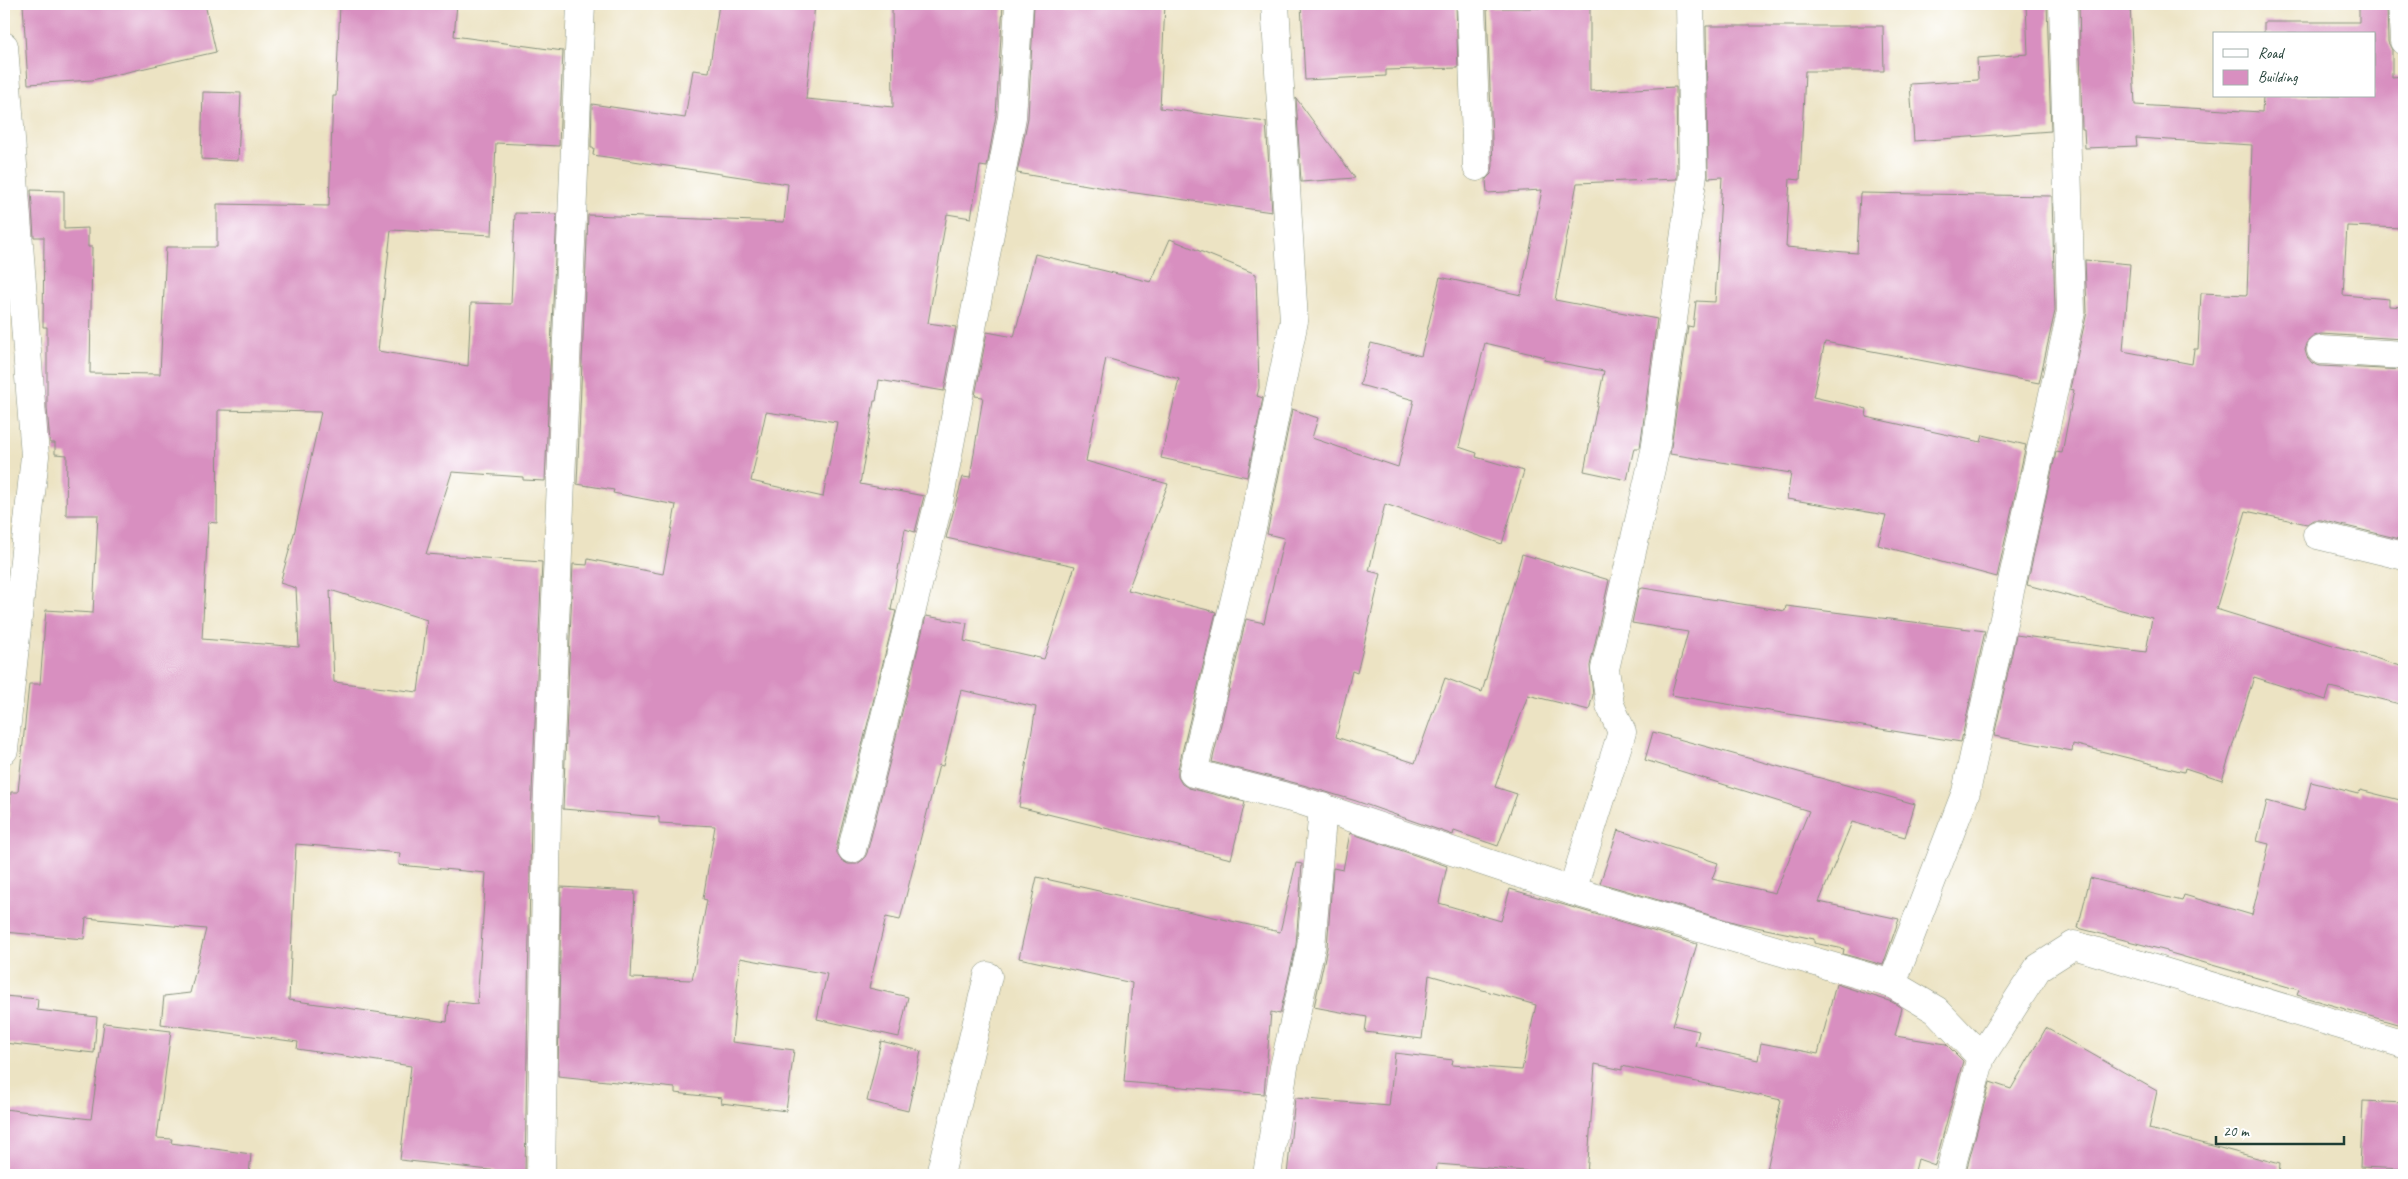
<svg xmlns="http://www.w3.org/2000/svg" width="2408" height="1179" font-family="Caveat,sans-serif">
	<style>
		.building { fill: #d88fc0; fill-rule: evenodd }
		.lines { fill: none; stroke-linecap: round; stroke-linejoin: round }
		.minor-casing { stroke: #86907c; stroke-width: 29 }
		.minor { stroke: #fff; stroke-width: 28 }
	</style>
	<rect width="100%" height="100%" fill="#fff"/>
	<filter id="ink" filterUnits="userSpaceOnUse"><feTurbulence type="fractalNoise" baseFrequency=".02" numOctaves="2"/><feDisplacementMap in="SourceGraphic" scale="10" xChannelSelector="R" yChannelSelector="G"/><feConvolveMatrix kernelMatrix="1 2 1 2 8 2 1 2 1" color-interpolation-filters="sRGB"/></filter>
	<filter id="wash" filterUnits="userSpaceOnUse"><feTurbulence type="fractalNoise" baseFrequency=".0096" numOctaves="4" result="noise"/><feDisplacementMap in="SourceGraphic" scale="20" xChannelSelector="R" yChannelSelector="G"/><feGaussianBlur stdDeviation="1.12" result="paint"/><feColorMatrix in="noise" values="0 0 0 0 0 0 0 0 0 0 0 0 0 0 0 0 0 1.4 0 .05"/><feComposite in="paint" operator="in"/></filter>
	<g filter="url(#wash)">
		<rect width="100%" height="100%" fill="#ece3c3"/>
		<g id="blocks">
			<g class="building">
				<polygon points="23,4 205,4 216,52 92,80 28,84"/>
				<path d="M340 4H457L454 36 563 51 559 146 496 143 492 235 391 230 378 351 468 366 471 303 511 304 515 213 557 214 545 481 523 480V477L452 472 426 554 542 562 531 815 525 1174 400 1160 411 1066 297 1049 298 1042 161 1024 164 996 190 993 206 929 86 918 84 939 4 932V866L11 792H18L29 684H40L46 610 93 613 98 515H66L67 455 55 454V443H50L47 408V327H43L44 237H34L31 190 64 191V229L88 228V247H92L90 373 160 374 166 247H217V204L329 206 333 96H336ZM218 410 321 412 295 530 280 583 296 588 299 647 202 639 208 522 217 523ZM330 590 427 620 418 692 334 682ZM296 844 400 853 399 865 486 873 477 1004 449 1001 447 1022 289 1000Z"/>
				<path d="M719 4H815L806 99 893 107 892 4 970 6V4H1003L996 115 987 167 980 166 971 218 947 214 928 323 956 327 944 391 879 380 876 401H874L860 484 924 496 915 532 905 529 891 610 896 611 837 845V854L841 860 848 864H857L864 859 867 853 926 616 967 623 964 641 1044 659 1075 566 946 538 963 477 970 478 983 397 975 396 987 332 1014 337 1035 254 1151 282 1170 239 1256 274 1259 388 1257 396 1263 398 1247 477 1161 458 1179 379 1106 358 1086 461 1168 484 1128 590 1216 612 1178 769V777L1182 784 1189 788 1245 802 1231 859 1019 807 1036 707 961 690 943 766 939 765 900 920 886 917 869 988 908 997 899 1037 817 1019 827 974 740 958 732 1042 794 1050 786 1111 721 1103 722 1098 675 1093V1088L558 1076 561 887 635 891 631 978 692 980 707 900 703 899 715 826 659 823V817L563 809 573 564 587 565 588 559 663 574 676 505 613 493 614 490 577 484 588 215 784 222 788 184 593 155 594 148H591L592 104 685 118 693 70 709 72ZM766 412 837 422 823 497 751 481Z"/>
				<polygon points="1034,4 1165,4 1160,108 1266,122 1272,212 1128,192 1017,173 1028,118"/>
				<polygon points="1301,4 1456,4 1458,68 1386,70 1386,76 1305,80"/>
				<polygon points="2026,4 2047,4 2051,131 1914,141 1910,84 1978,80 1977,58 2028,54"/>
				<polygon points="2079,4 2130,4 2135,105 2262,112 2263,96 2374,96 2374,34 2264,34 2264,22 2359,22 2359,4 2387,4 2388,42 2392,50 2392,77 2404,76 2404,228 2347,226 2343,295 2389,299 2389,306 2404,307 2404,339 2321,334 2314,336 2308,341 2305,350 2307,357 2312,363 2320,366 2404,370 2404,540 2321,520 2313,520 2307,524 2246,511 2216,609 2404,667 2404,705 2330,687 2326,700 2254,677 2222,780 2185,768 2184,772 2073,744 2072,751 1994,736 2016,635 2146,652 2152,618 2027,585 2056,452 2062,453 2074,390 2070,389 2087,312 2085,260 2130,264 2123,351 2192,364 2194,349 2198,349 2201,293 2247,295 2252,145 2136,138 2137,146 2085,148 2084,129 2082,129"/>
				<polygon points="1487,8 1590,8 1590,91 1676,87 1677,173 1677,179 1577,183 1555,300 1657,319 1640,448 1634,448 1627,480 1584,471 1604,371 1544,360 1545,357 1485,343 1459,447 1477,453 1476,457 1524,471 1502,544 1385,504 1369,571 1381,574 1357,673 1352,671 1336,737 1415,763 1445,678 1482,692 1522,554 1609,580 1590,666 1593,695 1589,710 1528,695 1495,787 1517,794 1498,846 1454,831 1453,835 1356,801 1303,785 1212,762 1246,619 1264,623 1284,538 1267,534 1292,409 1318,418 1312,438 1398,467 1414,400 1360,385 1371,343 1421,356 1440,277 1521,295 1542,190 1487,193 1486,179 1491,174 1493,166"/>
				<polygon points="1706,26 1883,26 1884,71 1805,71 1800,180 1790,179 1786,247 1857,253 1860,193 2052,196 2055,311 2039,383 1825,342 1813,397 1867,409 1866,417 1981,442 1983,435 2026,445 1997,577 1878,545 1886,515 1787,499 1791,473 1670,454 1688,326 1693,327 1696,301 1715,302 1722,177 1708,178"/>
				<polygon points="203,92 241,93 238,161 201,159"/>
				<polygon points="1296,98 1355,178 1301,182"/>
				<polygon points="1643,588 1785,611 1786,606 1985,631 1961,742 1671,695 1688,632 1632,623 1639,589"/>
				<polygon points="1653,732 1915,804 1905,837 1852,822 1819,902 1899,919 1883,965 1843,954 1844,949 1814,943 1814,939 1737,923 1600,883 1618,830 1718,863 1712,879 1775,893 1809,811 1645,760"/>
				<polygon points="2311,782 2359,794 2360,790 2404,801 2404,1026 2297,995 2299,990 2167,952 2167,951 2078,928 2090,878 2182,901 2184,895 2252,915 2269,844 2257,841 2267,801 2304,811"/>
				<polygon points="1350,833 1447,866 1439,903 1501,921 1510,889 1697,944 1673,1025 1699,1031 1695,1046 1758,1060 1761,1043 1818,1054 1836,984 1892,1002 1902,1008 1895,1036 1946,1044 1963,1061 1935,1165 1918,1159 1914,1175 1766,1175 1781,1100 1622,1066 1622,1070 1595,1064 1587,1175 1526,1175 1526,1171 1437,1164 1436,1175 1287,1175 1295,1098 1389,1106 1395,1053 1453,1060 1452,1065 1522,1070 1536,1005 1429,975 1422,1039 1365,1032 1367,1017 1314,1007 1327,948 1333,868 1343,870"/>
				<polygon points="1296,863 1302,864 1296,945 1280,1014 1271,1012 1264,1094 1124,1082 1132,983 1019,958 1037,877 1280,932"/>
				<polygon points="4,996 38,999 37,1010 97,1017 94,1053 4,1043"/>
				<polygon points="104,1023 171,1031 157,1138 172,1139 171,1143 251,1154 249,1175 4,1175 4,1109 91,1119"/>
				<polygon points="2046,1028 2157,1091 2149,1129 2280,1164 2279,1175 1965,1175 1990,1082 2011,1089"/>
				<polygon points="881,1041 921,1051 908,1111 867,1101"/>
				<polygon points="2363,1101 2404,1103 2404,1169 2360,1167"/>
			</g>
		</g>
	</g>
	<g filter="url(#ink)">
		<use href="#blocks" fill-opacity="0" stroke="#86907c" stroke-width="1"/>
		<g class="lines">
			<defs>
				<g id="minor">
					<polyline points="1275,4 1294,321 1253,524 1193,773 1299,800 1572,891 1892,984 1936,1010 1981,1057"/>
					<polyline points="1471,4 1477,167"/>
					<polyline points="2402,4 2404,41"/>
					<polyline points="4,46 35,456 4,750"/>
					<polyline points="2321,350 2404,355"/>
					<polyline points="2317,535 2404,556"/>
					<polyline points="852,849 940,497 1012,117 1019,4"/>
					<polyline points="1572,891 1622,732 1610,705 1605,669 1655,451 1693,174 1690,4"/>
					<polyline points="1892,984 1966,792 2071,312 2063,4"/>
					<polyline points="541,1175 547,815 581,4"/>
					<polyline points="940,1175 988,976"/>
					<polyline points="1267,1175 1284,1067 1311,947 1323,807"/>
					<polyline points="1949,1175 1981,1057 2038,968 2074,945 2404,1044"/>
				</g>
			</defs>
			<use href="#minor" class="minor-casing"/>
			<use href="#minor" class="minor"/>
		</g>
	</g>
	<rect width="2408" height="1179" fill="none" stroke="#fff" stroke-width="20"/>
	<rect x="2213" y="32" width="162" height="65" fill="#ffffff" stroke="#a5b1ae"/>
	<rect x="2223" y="49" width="25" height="8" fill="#ffffff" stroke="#a5b1ae"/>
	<text x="2258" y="58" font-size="15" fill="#1f3d34">Road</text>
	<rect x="2223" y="70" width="25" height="15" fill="#d88fc0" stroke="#a5b1ae"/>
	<text x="2258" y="82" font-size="15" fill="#1f3d34">Building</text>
	<path d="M2216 1136v8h128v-8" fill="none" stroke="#1f3d34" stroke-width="2.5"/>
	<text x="2223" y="1136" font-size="15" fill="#1f3d34" stroke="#ffffff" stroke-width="4" paint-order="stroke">20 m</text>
</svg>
